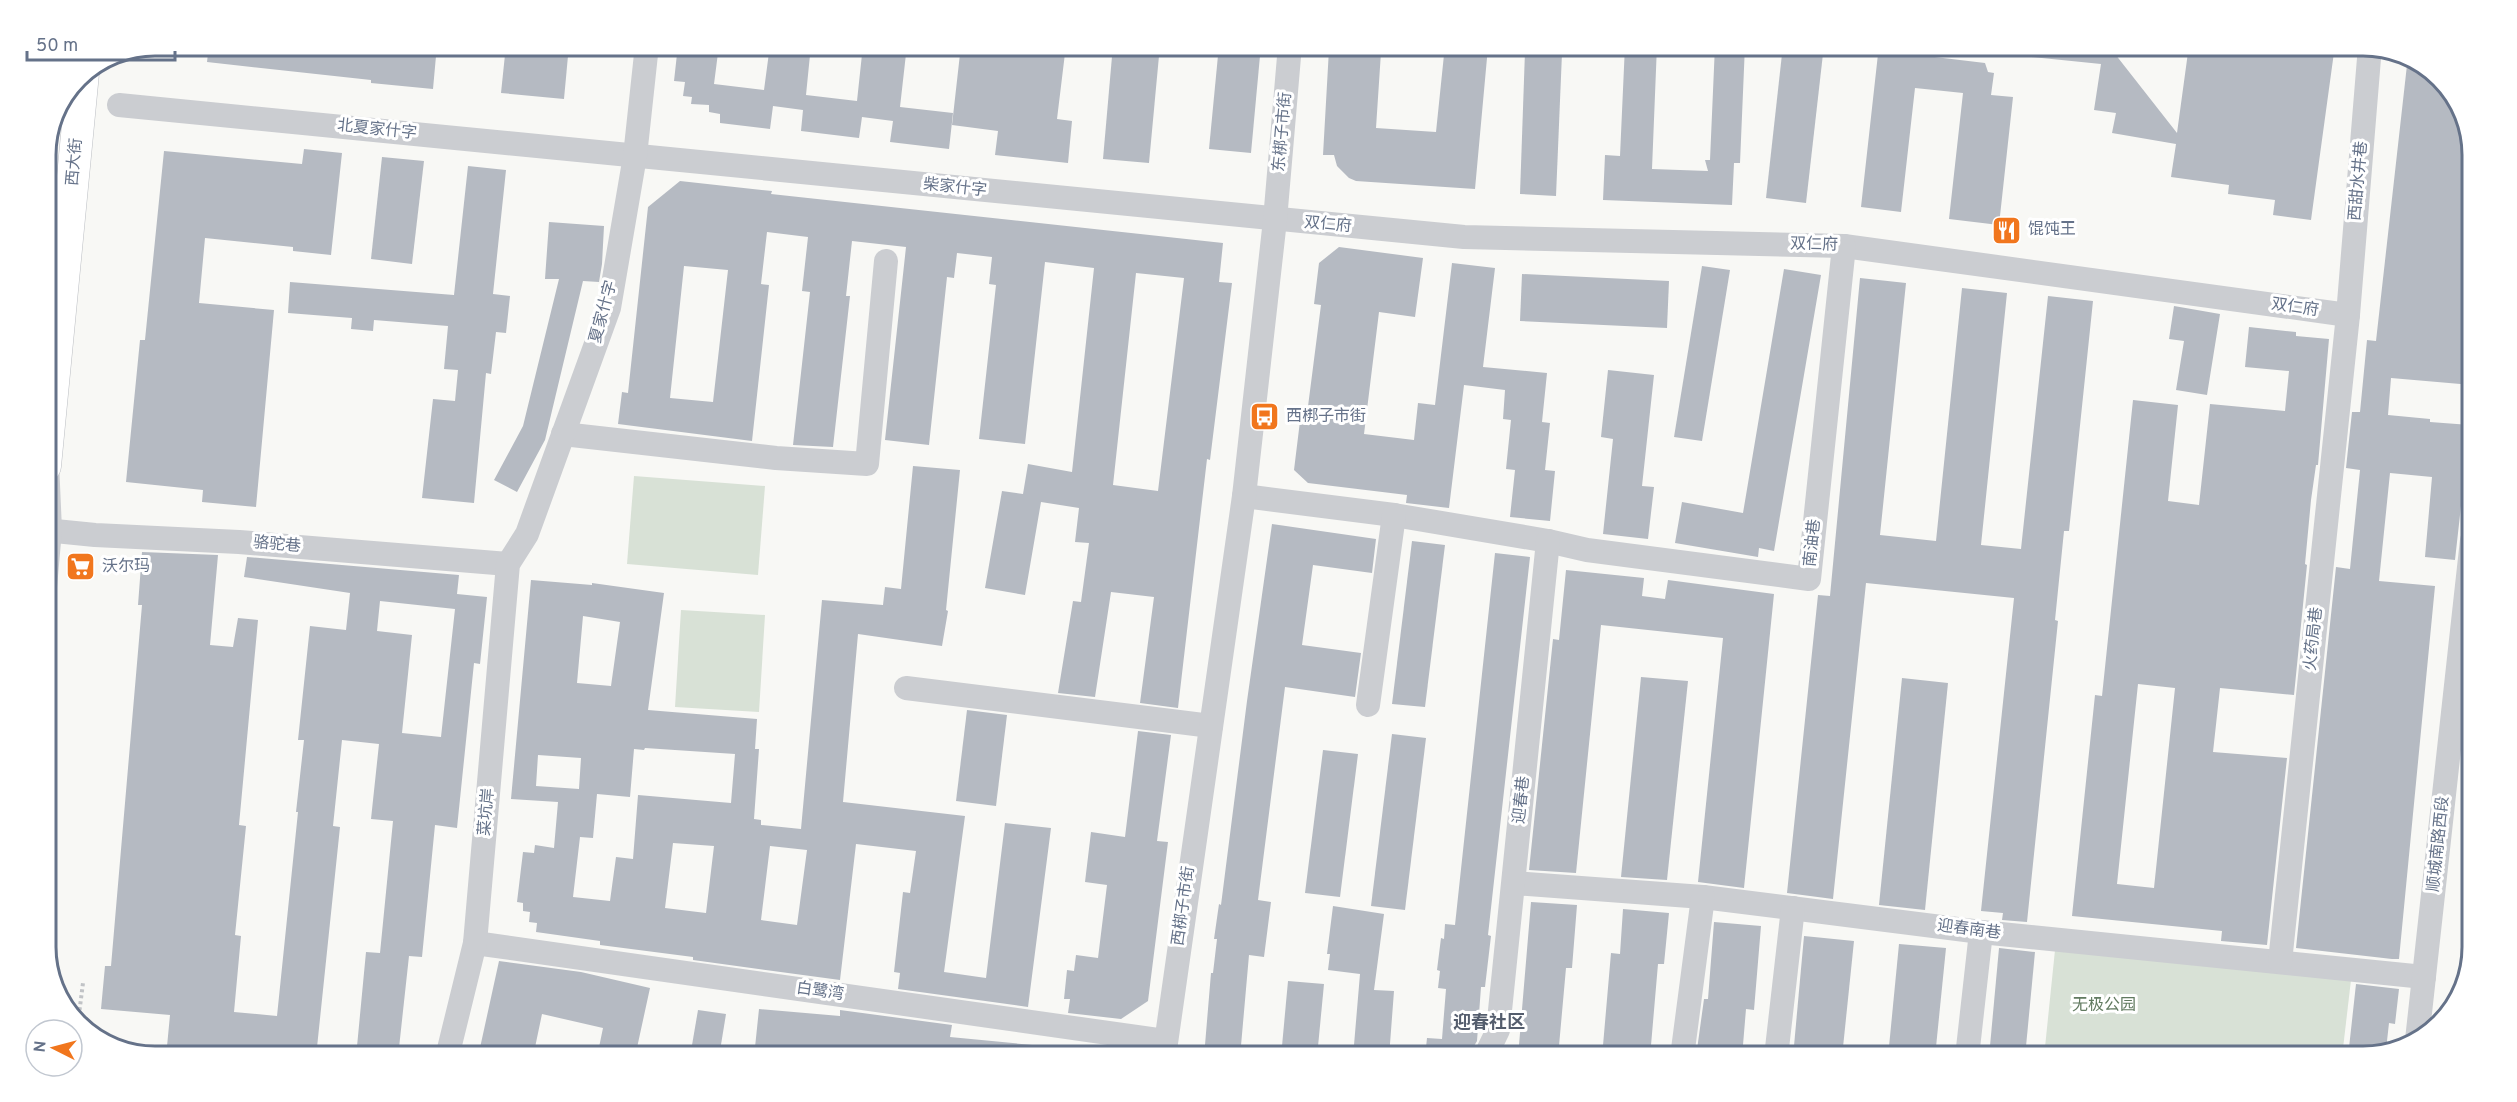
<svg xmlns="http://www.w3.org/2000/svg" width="2517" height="1102" font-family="Overpass,'Noto Sans SC',sans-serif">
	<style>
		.green { fill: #d8e1d6 }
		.building { fill: #b5bac2; fill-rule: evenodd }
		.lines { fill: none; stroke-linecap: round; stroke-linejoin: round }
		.major-casing { stroke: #bbbec3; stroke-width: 33 }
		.path { stroke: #c1c3c6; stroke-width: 4; stroke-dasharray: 3 3; stroke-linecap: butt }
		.minor { stroke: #cbcdd1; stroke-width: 24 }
		.major { stroke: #fff; stroke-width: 32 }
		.labels { text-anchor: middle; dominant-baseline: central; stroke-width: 6; stroke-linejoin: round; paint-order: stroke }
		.street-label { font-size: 16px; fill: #657289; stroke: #fff }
		.poi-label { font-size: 16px; fill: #657289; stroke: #fff; text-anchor: start }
		.park-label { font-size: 16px; fill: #617a60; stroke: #fff }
		.neighbourhood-label { font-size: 18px; font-weight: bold; fill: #545d6d; stroke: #fff }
		.rim { fill: none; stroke: #657289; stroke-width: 3 }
	</style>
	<rect width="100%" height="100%" fill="#f8f8f5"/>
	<g class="green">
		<polygon points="634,476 765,486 758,575 627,564"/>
		<polygon points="681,610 765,615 759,712 675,707"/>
		<polygon points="2055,950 2351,980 2342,1057 2044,1057"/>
	</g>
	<g class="building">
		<polygon points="209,45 437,45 433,89 371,83 371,80 207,62"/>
		<polygon points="506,45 569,45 564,99 501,93"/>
		<polygon points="678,45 719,45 714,84 764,90 770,45 811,45 806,95 857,101 863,45 907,45 900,107 953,113 949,149 890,142 893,121 862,117 859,138 801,131 803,110 773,106 770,129 720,123 720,114 709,112 709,105 691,104 692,97 683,96 685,82 674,81"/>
		<polygon points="961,45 1066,45 1057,119 1072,121 1068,163 995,155 998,131 952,125"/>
		<polygon points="1113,45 1160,45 1149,163 1103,159"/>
		<polygon points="1219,45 1261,45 1251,153 1209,149"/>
		<polygon points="1445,45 1488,47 1475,189 1356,181 1349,178 1337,166 1334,155 1323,155 1329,49 1381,52 1376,128 1436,132"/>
		<polygon points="1625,45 1657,45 1652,169 1708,171 1705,160 1710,160 1715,45 1745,45 1740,163 1734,163 1732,205 1603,200 1605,155 1620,156"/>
		<polygon points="1783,45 1824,45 1806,203 1766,198"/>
		<polygon points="1879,45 1919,45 1918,55 1985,63 1988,72 1994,73 1991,95 2013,97 1999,225 1949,219 1963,93 1915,88 1901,212 1861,207"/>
		<polygon points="2021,45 2108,45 2177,133 2189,45 2335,45 2311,220 2273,215 2275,200 2228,194 2229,185 2171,177 2176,144 2112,133 2116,113 2094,110 2101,64 2021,56"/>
		<polygon points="1525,51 1562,53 1556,196 1520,194"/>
		<polygon points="2408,56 2450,88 2472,148 2472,385 2391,378 2388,415 2430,419 2430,422 2470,425 2455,560 2425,557 2432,477 2390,473 2379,581 2435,586 2399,959 2392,959 2296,948 2336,567 2350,569 2360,470 2346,468 2352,412 2360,412 2367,340 2376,341"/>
		<polygon points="304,149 342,153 331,255 293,251 293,247 205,238 199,303 274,310 256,507 202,502 203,490 126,482 140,340 145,340 164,151 302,164"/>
		<polygon points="382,157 424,161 412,264 371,259"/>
		<polygon points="468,166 506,170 493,294 510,296 506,333 496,332 491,374 486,373 474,503 422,498 433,399 455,401 458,370 444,369 448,326 374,320 373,331 351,329 352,318 288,313 290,282 454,295"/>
		<path d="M680 181 772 191 771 194 1223 243 1219 282 1232 283 1210 460 1207 459 1178 708 1140 703 1154 597 1111 592 1095 697 1058 693 1073 601 1081 602 1089 543 1075 542 1079 508 1041 502 1025 595 985 588 1002 491 1023 494 1028 464 1072 472 1094 268 1045 262 1025 444 979 439 996 285 989 284 992 257 957 253 954 278 947 277 929 445 885 440 906 247 852 241 846 296H850L833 447 793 445 810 292 802 291 808 237 767 232 761 284 769 285 752 441 618 424 622 392 628 393 648 207ZM684 266 728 270 713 402 670 398ZM1136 273 1184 278 1158 491 1113 485Z"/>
		<polygon points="549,222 604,226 602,264 599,282 583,281 545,440 517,492 494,480 523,426 559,279 545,279"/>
		<polygon points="1339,247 1423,258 1415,317 1379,312 1364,434 1414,440 1418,403 1435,405 1452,263 1495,268 1483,367 1547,373 1542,422 1550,423 1545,470 1555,471 1550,521 1510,517 1515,470 1506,469 1511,420 1503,419 1505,390 1464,385 1449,508 1406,503 1407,495 1308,483 1294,470 1300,421 1306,422 1321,305 1314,304 1319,263"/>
		<polygon points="1702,266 1730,270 1702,441 1674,437"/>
		<polygon points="1784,269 1821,275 1774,551 1759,548 1758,557 1675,543 1682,502 1743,513"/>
		<polygon points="1522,274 1669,281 1667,328 1520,321"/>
		<polygon points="1860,278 1906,283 1880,535 1936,541 1962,288 2007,293 1981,545 2021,549 2048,296 2093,301 2069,531 2064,531 2055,620 2058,621 2027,922 2002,920 2003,913 1981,911 2014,598 1866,583 1833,899 1787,893 1818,595 1830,596"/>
		<polygon points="2174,306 2220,314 2207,395 2176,390 2184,341 2169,339"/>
		<path d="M2249 327 2296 332V336L2329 339 2318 465H2316L2311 500 2305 564 2307 565 2294 695 2220 688 2213 752 2287 758 2267 945 2221 941 2222 931 2072 916 2095 695 2102 696 2133 400 2178 405 2168 501 2199 505 2210 404 2285 411 2289 371 2245 367ZM2138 684 2175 688 2154 888 2117 884Z"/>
		<polygon points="1608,370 1654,375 1642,486 1654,487 1648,539 1603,534 1613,439 1601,437"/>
		<path d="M913 466 960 470 946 610 948 611 942 646 858 634 843 802 965 816 944 972 986 978 1005 823 1051 828 1028 1007 898 989 900 973 894 972 903 892 910 893 916 851 856 844 840 980 693 960V957L600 945V941L536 932 537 923 529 922 530 912 523 911V903L517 902 523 852 534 853 535 845 554 848 558 802 511 799 531 580 592 585V583L664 593 648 710 757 719 755 749H759L754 819 761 820V825L801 829 822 600 883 605 885 587 901 589ZM583 616 620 622 611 686 577 683ZM645 748 735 754 731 803 638 795 633 859 616 857 610 901 573 897 580 837 593 838 597 794 630 797 634 749 644 750ZM538 755 581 758 579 789 536 786ZM673 843 714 846 706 913 665 908ZM770 846 807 850 797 925 761 920Z"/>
		<polygon points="1272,524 1376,539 1372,573 1313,565 1302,645 1361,653 1355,697 1285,687 1258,900 1271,902 1264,957 1249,955 1240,1057 1204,1057 1211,973 1213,973 1217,939 1214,939 1219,904 1221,905 1247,701"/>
		<polygon points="1412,541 1445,545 1425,707 1392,704"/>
		<path d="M142 552 218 555 210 645 233 647 238 618 258 620 239 825 246 826 235 935 241 936 234 1012 277 1016 298 812H296L304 740H298L310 626 346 630 350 593 244 577 247 557 459 575 457 594 487 597 480 664 474 663 457 828 435 825 422 957 409 956 398 1057H356L366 952 380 953 393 821 371 819 379 744 342 740 333 826 340 827 316 1057H166L170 1015 101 1009 105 966H111L142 605H138ZM380 601 455 609 441 737 402 733 412 635 377 631Z"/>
		<polygon points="1495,553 1530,557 1488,935 1491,936 1485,987 1481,987 1477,1041 1474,1046 1461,1045 1460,1057 1425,1057 1427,1038 1442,1039 1446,989 1438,988 1440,971 1437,970 1441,938 1444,939 1445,924 1455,925"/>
		<polygon points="1566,570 1644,578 1642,596 1665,599 1668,580 1774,594 1744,888 1698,882 1723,638 1601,625 1576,873 1529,870 1553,639 1559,640"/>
		<polygon points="1641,677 1688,681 1667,880 1621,877"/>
		<polygon points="1902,678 1948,683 1925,910 1879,905"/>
		<polygon points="967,710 1007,715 996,806 956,801"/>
		<polygon points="1138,731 1171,735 1157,841 1168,842 1148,1001 1121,1019 1068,1013 1070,999 1064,999 1067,970 1074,971 1076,955 1098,958 1107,885 1085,882 1091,832 1125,837"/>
		<polygon points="1392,734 1426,738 1405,910 1371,906"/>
		<polygon points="1323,750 1358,754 1340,897 1305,893"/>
		<polygon points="1531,902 1577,905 1572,968 1566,968 1558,1057 1518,1057"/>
		<polygon points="1333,906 1384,914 1374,990 1394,991 1389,1057 1353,1057 1360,974 1328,970 1330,954 1327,954"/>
		<polygon points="1623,909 1669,913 1664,964 1658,964 1650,1057 1602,1057 1611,953 1620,954"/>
		<polygon points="1714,922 1761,926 1754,1010 1746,1009 1742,1057 1696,1057 1704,999 1708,999"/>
		<polygon points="1804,936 1854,941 1842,1057 1793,1057"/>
		<polygon points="1899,944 1946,948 1935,1057 1888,1057"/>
		<polygon points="1999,948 2035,952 2025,1057 1989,1057"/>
		<polygon points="499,961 581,972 650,988 635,1057 597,1057 603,1028 542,1014 533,1057 478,1057"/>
		<polygon points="1288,981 1324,984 1317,1057 1281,1057"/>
		<polygon points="2356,984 2399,989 2395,1024 2389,1023 2386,1050 2363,1057 2348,1057"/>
		<polygon points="759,1009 840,1016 840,1010 952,1025 950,1037 1043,1046 1043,1057 754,1057"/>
		<polygon points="698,1010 726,1014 719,1057 690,1057"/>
	</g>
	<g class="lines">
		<defs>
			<polyline id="major" points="45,466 83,73"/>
		</defs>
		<use href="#major" class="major-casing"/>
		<polyline class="path" points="78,1022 83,983"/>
		<g class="minor">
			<polyline points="119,105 1464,237 1844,246 2348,315"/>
			<polyline points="563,434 776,458 867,464 886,261"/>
			<polyline points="1244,496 1394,515 1548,541 1587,550 1809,579 1844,246"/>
			<polyline points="45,530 95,535 239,542 508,564"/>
			<polyline points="45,587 50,530 47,462"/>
			<polyline points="906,688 1211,726"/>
			<polyline points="1368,705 1394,515"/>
			<polyline points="1514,883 1703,897 1981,932 2424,977"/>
			<polyline points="475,943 1165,1041"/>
			<polyline points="2280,962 2348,315 2370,46"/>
			<polyline points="2417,1040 2472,540"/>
			<polyline points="447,1057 475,943 508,564 527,534 609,308 635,156 647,45"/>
			<polyline points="1164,1057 1244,496 1275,220 1290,45"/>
			<polyline points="1485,1057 1498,1030 1548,541"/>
			<polyline points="1682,1057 1703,897"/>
			<polyline points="1776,1057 1793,908"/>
			<polyline points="1967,1057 1981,932"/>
		</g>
		<use href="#major" class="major"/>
	</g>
	<defs>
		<symbol id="restaurant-square" viewBox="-11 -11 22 22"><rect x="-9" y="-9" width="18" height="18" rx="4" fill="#f1761d" stroke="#fff"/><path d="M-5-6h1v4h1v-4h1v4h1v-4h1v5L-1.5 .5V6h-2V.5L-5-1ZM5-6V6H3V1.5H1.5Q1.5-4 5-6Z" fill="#fff"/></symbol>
		<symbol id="bus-square" viewBox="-11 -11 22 22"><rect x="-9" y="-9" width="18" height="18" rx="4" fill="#f1761d" stroke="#fff"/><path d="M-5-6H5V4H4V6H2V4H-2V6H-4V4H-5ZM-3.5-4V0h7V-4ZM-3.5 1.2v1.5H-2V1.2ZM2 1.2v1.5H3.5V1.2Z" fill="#fff"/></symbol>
		<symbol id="supermarket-square" viewBox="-11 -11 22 22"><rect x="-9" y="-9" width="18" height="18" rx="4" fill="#f1761d" stroke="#fff"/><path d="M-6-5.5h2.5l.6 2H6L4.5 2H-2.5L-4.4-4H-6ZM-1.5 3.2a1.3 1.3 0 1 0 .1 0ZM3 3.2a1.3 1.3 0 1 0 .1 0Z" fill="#fff"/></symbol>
	</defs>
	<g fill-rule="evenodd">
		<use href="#restaurant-square" x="1990" y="214" width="33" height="33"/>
		<use href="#bus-square" x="1248" y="400" width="33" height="33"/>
		<use href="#supermarket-square" x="64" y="550" width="33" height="33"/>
	</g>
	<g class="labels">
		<g class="street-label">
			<text transform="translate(377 130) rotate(6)">北夏家什字</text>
			<text transform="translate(1283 132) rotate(-85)">东梆子市街</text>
			<text transform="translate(75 162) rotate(-85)">西大街</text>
			<text transform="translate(2359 181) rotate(-85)">西甜水井巷</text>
			<text transform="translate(955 188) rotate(6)">柴家什字</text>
			<text transform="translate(1328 225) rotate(5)">双仁府</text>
			<text transform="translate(1814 245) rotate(1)">双仁府</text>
			<text transform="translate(2295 308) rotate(8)">双仁府</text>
			<text transform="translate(604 312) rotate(-75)">夏家什字</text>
			<text transform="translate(1813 543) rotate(-84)">南油巷</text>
			<text transform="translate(277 545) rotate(5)">骆驼巷</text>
			<text transform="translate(2314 639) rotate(-84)">火药局巷</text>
			<text transform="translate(1522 800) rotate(-84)">迎春巷</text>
			<text transform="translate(487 812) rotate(-85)">菜坑岸</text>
			<text transform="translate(2439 844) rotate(-84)">顺城南路西段</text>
			<text transform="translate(1184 906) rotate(-82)">西梆子市街</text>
			<text transform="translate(1969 930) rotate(7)">迎春南巷</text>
			<text transform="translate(820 992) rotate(8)">白鹭湾</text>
		</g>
		<g class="poi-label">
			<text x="2028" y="230">馄饨王</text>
			<text x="1286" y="417">西梆子市街</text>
			<text x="102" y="567">沃尔玛</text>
		</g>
		<g class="park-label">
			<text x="2104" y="1006">无极公园</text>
		</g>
		<g class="neighbourhood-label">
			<text x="1489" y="1023">迎春社区</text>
		</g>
	</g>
	<path d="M0 0H2517V1102H0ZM155 56H2363A99 99 0 0 1 2462 155V947A99 99 0 0 1 2363 1046H155A99 99 0 0 1 56 947V155A99 99 0 0 1 155 56Z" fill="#fff" fill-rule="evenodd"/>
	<path class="rim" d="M155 56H2363A99 99 0 0 1 2462 155V947A99 99 0 0 1 2363 1046H155A99 99 0 0 1 56 947V155A99 99 0 0 1 155 56Z"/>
	<g transform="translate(54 1048) rotate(276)"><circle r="28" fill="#ffffff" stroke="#c1c7d0" stroke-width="1.5"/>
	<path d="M0-4.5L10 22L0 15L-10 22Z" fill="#f1761d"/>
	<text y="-9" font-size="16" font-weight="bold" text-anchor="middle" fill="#657289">N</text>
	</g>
	<path d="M27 51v9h148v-9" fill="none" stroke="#657289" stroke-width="3"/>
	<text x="36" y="51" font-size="18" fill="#657289" stroke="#ffffff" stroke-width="4.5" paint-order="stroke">50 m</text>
</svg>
